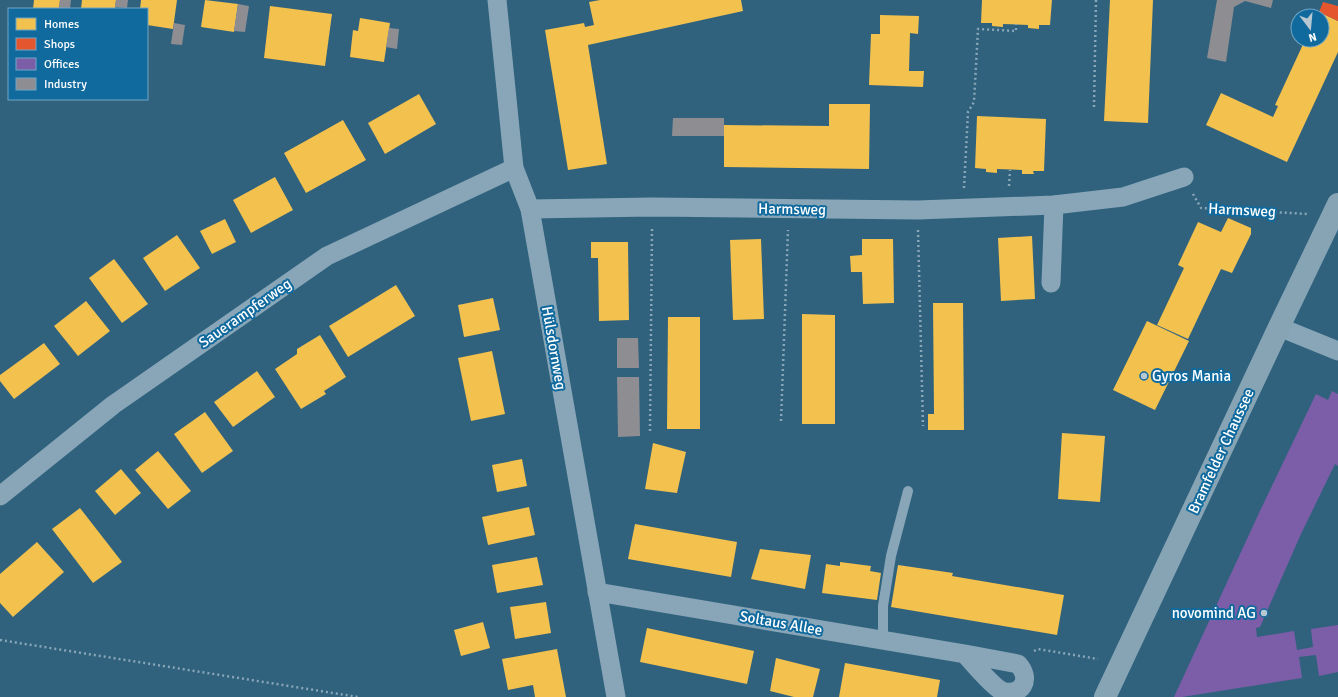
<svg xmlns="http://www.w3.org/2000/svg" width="1338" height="697" font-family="Signika,sans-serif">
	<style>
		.homes { fill: #f2c14e }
		.shops { fill: #e4572e }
		.offices { fill: #7b5ea7 }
		.industry { fill: #8d8d92 }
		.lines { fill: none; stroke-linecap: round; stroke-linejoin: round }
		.path { stroke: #88a6b7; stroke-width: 2.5; stroke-dasharray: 2 3; stroke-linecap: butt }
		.service { stroke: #88a6b7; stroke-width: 10 }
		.minor { stroke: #88a6b7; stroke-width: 19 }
		.primary { stroke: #87a4b5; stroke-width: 22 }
		.poi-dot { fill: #b7c8d2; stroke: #106a9e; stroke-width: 1.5 }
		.labels { text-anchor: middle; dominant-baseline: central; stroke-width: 4; stroke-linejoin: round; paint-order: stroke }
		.street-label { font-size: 15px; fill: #fff; stroke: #106a9e }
		.poi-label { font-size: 15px; fill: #fff; stroke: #106a9e; text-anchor: start }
	</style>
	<rect width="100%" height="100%" fill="#30627e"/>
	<g class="homes">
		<polygon points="34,0 60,0 59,9 33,9"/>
		<polygon points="82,0 116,0 115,9 81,9"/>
		<polygon points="141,0 177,0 173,29 147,25 147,9 140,9"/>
		<polygon points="205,0 238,4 234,32 201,27"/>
		<polygon points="600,0 741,0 743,11 588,45 607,164 568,170 545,30 584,23 585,27 594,25 589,2"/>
		<polygon points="982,0 1052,0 1050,25 1039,25 1039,29 1028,28 1028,25 1003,24 1003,27 992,26 992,23 981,23"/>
		<polygon points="1110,0 1153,0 1148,123 1104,121"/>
		<polygon points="270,6 332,14 325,66 264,58"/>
		<polygon points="1319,12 1338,21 1338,52 1287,162 1206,125 1221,93 1273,117 1278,106 1275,105 1305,40 1322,40 1322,16 1316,16"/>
		<polygon points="880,15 919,16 918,34 910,33 909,71 924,71 923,87 869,85 871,34 880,34"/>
		<polygon points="360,18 390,23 384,62 350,57 353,30 358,31"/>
		<polygon points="419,94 436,124 385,154 368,123"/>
		<polygon points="829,104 870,104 869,169 724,167 724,125 829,126"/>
		<polygon points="977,116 1046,119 1044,171 1033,171 1034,174 1022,174 1022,170 997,169 997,173 986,172 986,169 975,168"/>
		<polygon points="343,120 366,160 306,193 284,153"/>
		<polygon points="275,177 293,210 251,233 233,200"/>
		<polygon points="1228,218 1251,228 1251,234 1232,273 1221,269 1188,339 1157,325 1184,268 1178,265 1198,222 1221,232"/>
		<polygon points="225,219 236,242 212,254 200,231"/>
		<polygon points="177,235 200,268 165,291 143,258"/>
		<polygon points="1032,236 1035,299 1001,301 998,238"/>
		<polygon points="761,239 764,319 733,320 730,240"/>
		<polygon points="862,239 893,239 894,303 863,304 862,272 851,272 850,256 862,255"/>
		<polygon points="591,242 628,242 629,320 599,321 598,258 591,258"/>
		<polygon points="114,259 148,304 122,323 89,278"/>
		<polygon points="396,285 415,316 348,357 329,326"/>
		<polygon points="493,298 500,330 464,337 458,305"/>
		<polygon points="86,301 110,331 78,356 54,326"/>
		<polygon points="933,303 963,303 964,430 928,430 928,414 934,414"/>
		<polygon points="802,314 835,315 835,424 802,424"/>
		<polygon points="668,317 700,317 700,429 667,429"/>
		<polygon points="1147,321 1189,341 1155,410 1113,390"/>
		<polygon points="320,335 346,377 324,391 326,394 301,409 275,369 297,354 297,349"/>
		<polygon points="44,343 60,364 14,399 0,381 0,375"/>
		<polygon points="492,351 505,414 471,421 458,358"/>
		<polygon points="257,371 275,397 233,427 214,402"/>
		<polygon points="205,412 233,451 202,473 174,434"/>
		<polygon points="1062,433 1105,436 1100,502 1058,499"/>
		<polygon points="653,443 686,452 677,493 645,489"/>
		<polygon points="158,451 191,491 168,509 135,470"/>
		<polygon points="522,459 527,486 497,492 492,465"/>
		<polygon points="121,469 141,493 115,515 95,491"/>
		<polygon points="529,507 535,535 488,545 482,517"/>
		<polygon points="80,508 122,562 93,583 52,529"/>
		<polygon points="635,524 737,542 731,577 628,559"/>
		<polygon points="37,542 64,572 13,617 0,603 0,574"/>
		<polygon points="760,549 811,555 805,589 751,579"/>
		<polygon points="537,557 543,585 497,593 492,565"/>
		<polygon points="840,562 871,566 870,571 881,573 877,600 822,593 826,564 840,566"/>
		<polygon points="898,565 953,573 952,576 1064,595 1057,635 891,607"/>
		<polygon points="546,602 551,633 515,639 510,607"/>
		<polygon points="483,622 490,648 461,656 454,630"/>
		<polygon points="647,628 754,651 747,684 640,662"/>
		<polygon points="557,649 566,697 535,697 533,685 508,690 502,659"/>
		<polygon points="776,658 820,669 813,697 794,697 770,691"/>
		<polygon points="845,663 940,680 937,697 839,697"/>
	</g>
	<polygon class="shops" points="1323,2 1338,6 1338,21 1319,12"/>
	<polygon class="offices" points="1332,391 1338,394 1338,466 1335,464 1301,534 1260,627 1256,628 1257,637 1294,631 1297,650 1313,647 1311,629 1338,625 1338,672 1319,676 1316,655 1299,657 1302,678 1182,697 1174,697 1259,513 1316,394 1328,400"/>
	<g class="industry">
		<polygon points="60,0 71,0 70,9 59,9"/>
		<polygon points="116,0 128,0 127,8 115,7"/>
		<polygon points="1217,0 1273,0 1271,8 1245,1 1234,7 1226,62 1207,58"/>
		<polygon points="238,4 249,6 245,32 234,31"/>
		<polygon points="174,23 185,25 182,45 171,44"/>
		<polygon points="389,28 399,29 397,49 386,47"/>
		<polygon points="673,118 724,118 724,136 672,136"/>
		<polygon points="617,338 638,338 639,368 617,368"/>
		<polygon points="617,377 639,377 640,436 618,437"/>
	</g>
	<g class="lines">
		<g class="path">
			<polyline points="1094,107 1096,0"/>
			<polyline points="1009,186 1010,170"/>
			<polyline points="964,188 968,112 974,102 978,29 1016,31 1016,24"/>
			<polyline points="1193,194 1201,208 1308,214"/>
			<polyline points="918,230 923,426"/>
			<polyline points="781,421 788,230"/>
			<polyline points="650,431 652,228"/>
			<polyline points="0,640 358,697"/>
			<polyline points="1034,651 1038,649 1098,659"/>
		</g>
		<polyline class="service" points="883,640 883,606 891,556 908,491"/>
		<g class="minor">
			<polyline points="497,0 514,168 530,209 616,697"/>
			<polyline points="530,209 653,207 918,210 1054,205 1123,197 1184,177"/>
			<polyline points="1051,283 1054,205"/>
			<polyline points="1279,327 1338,351"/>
			<polyline points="0,496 113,405 327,256 514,168"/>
			<path d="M597 592 965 654C972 662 993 687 1002 691 1022 697 1032 679 1018 664L965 654"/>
		</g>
		<polyline class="primary" points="1105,697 1279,327 1338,204"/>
	</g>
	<g class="poi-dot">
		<circle cx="1144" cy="376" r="4"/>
		<circle cx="1264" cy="613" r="4"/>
	</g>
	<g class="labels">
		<g class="street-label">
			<text transform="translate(792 209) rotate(1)">Harmsweg</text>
			<text transform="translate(1242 210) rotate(3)">Harmsweg</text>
			<text transform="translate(245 313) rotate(-35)">Sauerampferweg</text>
			<text transform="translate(554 348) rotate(80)">Hülsdornweg</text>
			<text transform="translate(1221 451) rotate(-65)">Bramfelder Chaussee</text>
			<text transform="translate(781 623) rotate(10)">Soltaus Allee</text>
		</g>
		<g class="poi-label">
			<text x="1152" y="376">Gyros Mania</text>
			<text x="1256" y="613" text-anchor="end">novomind AG</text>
		</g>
	</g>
	<rect x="8" y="8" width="140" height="92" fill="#106a9e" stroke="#70a6c5"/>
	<rect x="16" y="18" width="20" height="12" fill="#f2c14e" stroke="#70a6c5"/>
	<text x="44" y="28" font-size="12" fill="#ffffff">Homes</text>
	<rect x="16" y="38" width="20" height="12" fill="#e4572e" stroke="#70a6c5"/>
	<text x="44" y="48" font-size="12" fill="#ffffff">Shops</text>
	<rect x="16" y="58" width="20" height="12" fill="#7b5ea7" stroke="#70a6c5"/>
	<text x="44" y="68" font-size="12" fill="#ffffff">Offices</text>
	<rect x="16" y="78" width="20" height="12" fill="#8d8d92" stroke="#70a6c5"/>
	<text x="44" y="88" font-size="12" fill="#ffffff">Industry</text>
	<g transform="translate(1310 28) rotate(164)"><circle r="19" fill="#106a9e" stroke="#70a6c5"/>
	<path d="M0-3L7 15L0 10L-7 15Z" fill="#b7c8d2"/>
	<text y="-6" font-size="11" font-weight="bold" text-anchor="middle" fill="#ffffff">N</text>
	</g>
</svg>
